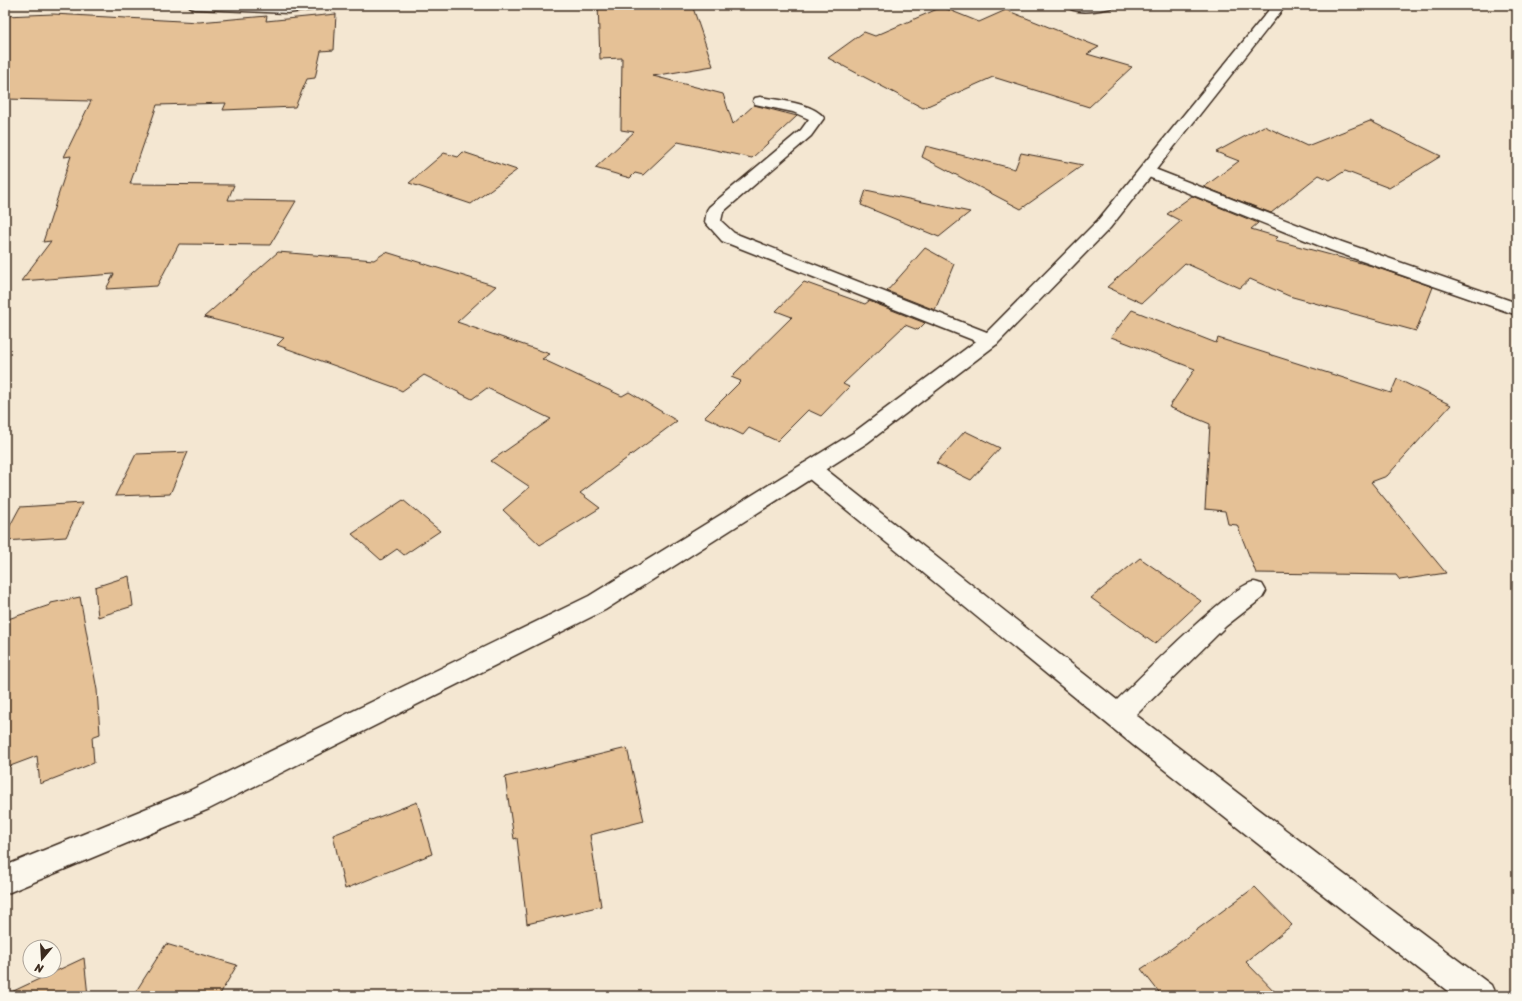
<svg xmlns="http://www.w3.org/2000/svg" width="1522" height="1001" font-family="Sriracha,sans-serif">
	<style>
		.building { fill: #e5c196; stroke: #3b2a1e }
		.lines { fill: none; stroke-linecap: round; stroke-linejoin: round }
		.street-casing { stroke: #3b2a1e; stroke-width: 3 }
		.secondary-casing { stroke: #3b2a1e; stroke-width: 3 }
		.street { fill: #fbf7ec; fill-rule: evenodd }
		.secondary { fill: #fbf7ec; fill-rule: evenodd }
	</style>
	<rect width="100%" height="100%" fill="#f4e7d2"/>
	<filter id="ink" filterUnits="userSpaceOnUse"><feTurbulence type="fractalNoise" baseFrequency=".025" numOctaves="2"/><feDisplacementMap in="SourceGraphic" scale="8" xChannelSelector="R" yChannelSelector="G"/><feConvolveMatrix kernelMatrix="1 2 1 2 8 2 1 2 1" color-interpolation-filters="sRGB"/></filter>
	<g filter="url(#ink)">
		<g class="building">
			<polygon points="598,5 692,5 713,66 653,76 723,94 733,124 754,105 797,116 752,158 678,142 643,175 635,173 630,178 595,168 634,132 621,130 622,58 600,59"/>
			<polygon points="942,7 979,22 1006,10 1099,47 1087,54 1132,67 1089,107 993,77 923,108 828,58 864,32 875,36"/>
			<polygon points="53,14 199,22 267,16 266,21 336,14 334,50 321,51 315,78 307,79 295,107 223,110 226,103 157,105 130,184 234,185 228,200 296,201 270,245 179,244 157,286 106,289 114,274 21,281 51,241 43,242 71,156 64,157 91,101 5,99 5,16"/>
			<polygon points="1370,121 1441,156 1389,188 1345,171 1330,180 1319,175 1271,213 1204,187 1239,161 1216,152 1264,126 1307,146"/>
			<polygon points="926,146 1015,169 1021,153 1083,165 1021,209 922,157"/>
			<polygon points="463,152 517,170 471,204 409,183 444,153 458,157"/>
			<polygon points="866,190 970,212 939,237 861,205"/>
			<polygon points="1192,196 1258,223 1251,229 1278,237 1275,240 1372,266 1433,287 1416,331 1289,296 1250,279 1240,288 1185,263 1142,303 1107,287 1181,221 1167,214"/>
			<polygon points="925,248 954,264 935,310 887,291"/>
			<polygon points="278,252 374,260 386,252 496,286 457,322 550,354 542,359 622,396 629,392 677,421 580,493 600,508 540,545 503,510 530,487 491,461 551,419 487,388 472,399 424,375 402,391 394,387 277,345 284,338 204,317"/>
			<polygon points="804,282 865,304 869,301 925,323 918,330 905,325 843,384 849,387 821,416 808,410 777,441 749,428 743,435 705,417 741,381 731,377 792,317 776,311"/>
			<polygon points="1132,310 1216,343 1218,338 1391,393 1397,379 1451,405 1387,476 1371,482 1446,573 1400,580 1396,575 1256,573 1237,525 1228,524 1225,511 1205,509 1210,424 1169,407 1195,369 1111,337"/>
			<polygon points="965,431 1000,448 971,480 936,463"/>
			<polygon points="188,452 170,494 115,496 136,454"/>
			<polygon points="403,500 440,531 404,555 397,549 381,560 352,534"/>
			<polygon points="82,503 66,537 5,541 5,535 20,507"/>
			<polygon points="1140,558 1201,601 1155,644 1091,598"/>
			<polygon points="129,576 133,606 98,617 95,587"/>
			<polygon points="80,597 97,690 100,734 92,737 94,763 40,784 37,756 5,768 5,620 50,605 51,603"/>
			<polygon points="627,748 644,821 590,835 601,906 527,924 517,838 514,839 505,777"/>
			<polygon points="417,802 432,854 345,889 333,835"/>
			<polygon points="1255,887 1292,925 1246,962 1279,996 1162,996 1141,969 1164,954"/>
			<polygon points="166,944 237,965 219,996 133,996"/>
			<polygon points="84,958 88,996 5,996 5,995"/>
		</g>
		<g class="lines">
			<defs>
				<g id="street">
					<polygon points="189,5 323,5 321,8 317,9 288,13 195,9 191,8"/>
					<path d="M1066 5H1113L1111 8C1100 10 1074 16 1066 5Z"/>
					<path d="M760 97C777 100 814 103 824 118L811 136 723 212 721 221 734 233 997 336 999 340 997 344 990 346 983 344 722 241 705 222 707 210 709 207 801 130 809 119 793 112 755 104 753 101 755 98Z"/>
					<polygon points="1147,166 1342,242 1517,303 1517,315 1330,250 1141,174 1139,171 1141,168"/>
					<path d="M811 461 819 464 1117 700C1137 681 1233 583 1254 582 1256 582 1260 584 1262 584L1266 591 1262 598 1226 626 1136 715 1321 857 1491 985 1496 996H1454L1300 877 1133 745 803 474 800 469 803 464Z"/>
				</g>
				<polygon id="secondary" points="1273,5 1286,5 1110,228 997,344 867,443 605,610 209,809 5,894 5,866 189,791 589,596 853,433 983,336 1098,220"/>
			</defs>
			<use href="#street" class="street-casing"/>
			<use href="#secondary" class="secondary-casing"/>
			<use href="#street" class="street"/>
			<use href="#secondary" class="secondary"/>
		</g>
	</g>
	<rect width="1522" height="1001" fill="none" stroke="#fbf7ec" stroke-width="20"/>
	<rect x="10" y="10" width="1502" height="981" fill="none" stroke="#3b2a1e" stroke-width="1.5" filter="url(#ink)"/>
	<g transform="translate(42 959) rotate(198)"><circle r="19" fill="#fbf7ec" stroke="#aea59a"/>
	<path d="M0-3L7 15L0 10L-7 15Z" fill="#3b2a1e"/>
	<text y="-6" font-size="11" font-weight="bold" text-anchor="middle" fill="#3b2a1e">N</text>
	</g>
</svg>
